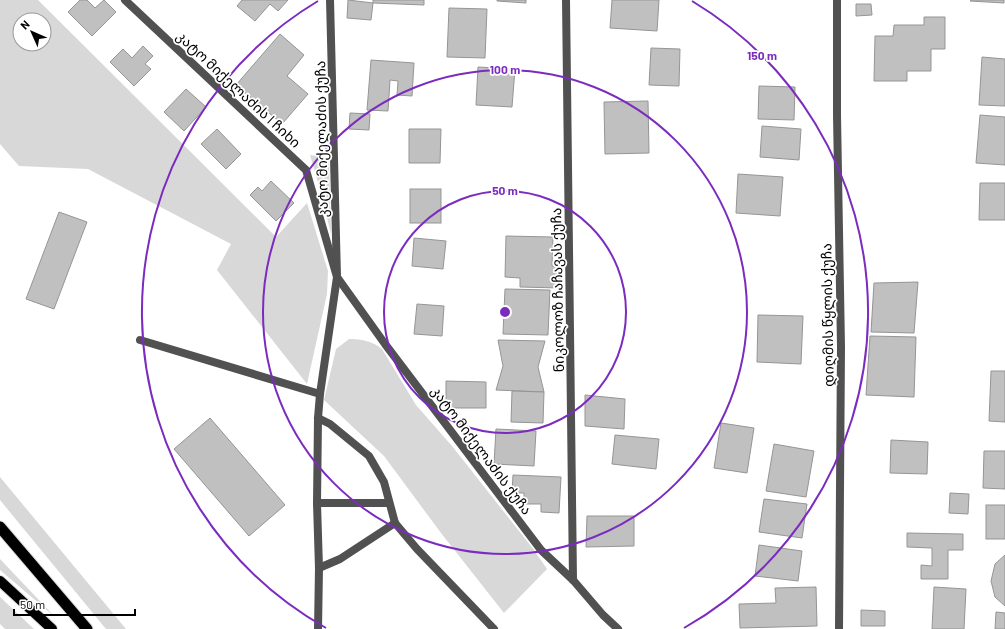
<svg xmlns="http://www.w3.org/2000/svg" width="1005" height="629" font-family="Barlow,'Noto Sans Georgian',sans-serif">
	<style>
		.green { fill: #d8d8d8; fill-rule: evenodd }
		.building { fill: #c0c0c0; stroke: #959595 }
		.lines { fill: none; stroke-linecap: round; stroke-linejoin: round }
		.primary-casing { stroke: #dbdbdb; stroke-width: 12 }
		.trunk-casing { stroke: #dbdbdb; stroke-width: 13 }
		.service { stroke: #515151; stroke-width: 8 }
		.minor { stroke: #515151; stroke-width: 8 }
		.tertiary { stroke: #515151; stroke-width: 8 }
		.primary { stroke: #000; stroke-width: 10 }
		.trunk { stroke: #000; stroke-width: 11 }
		.ring { fill: none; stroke: #7b2cbf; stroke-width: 2 }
		.labels { text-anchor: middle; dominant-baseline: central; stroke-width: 3.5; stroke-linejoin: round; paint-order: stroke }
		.street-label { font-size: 14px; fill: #000; stroke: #fff }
		.centre { fill: #7b2cbf; stroke: #fff; stroke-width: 2 }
		.ring-label { font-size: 12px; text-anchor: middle; font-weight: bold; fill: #7b2cbf; stroke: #fff; stroke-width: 3.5; stroke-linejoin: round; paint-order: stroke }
	</style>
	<rect width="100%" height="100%" fill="#fff"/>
	<g class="green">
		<path d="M0 0H38L276 237 307 203 328 271 327 294 307 384 217 270 231 244 88 169 19 166 0 144ZM20 20H44V44H20Z"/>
		<polygon points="310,155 329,158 331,234 320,189"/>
		<path d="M349 339C361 339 372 341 382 349L416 405 452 446 534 550 547 569 504 613 441 533 384 456 324 400 336 349Z"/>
		<polygon points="0,477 126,629 106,629 0,500"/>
		<polygon points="0,559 55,617 0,570"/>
		<polygon points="0,597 34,629 5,629 0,624"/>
	</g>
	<g class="building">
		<polygon points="80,0 87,0 95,8 104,0 116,12 92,36 68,12"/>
		<polygon points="242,0 288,0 278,11 270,4 255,21 237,6"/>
		<polygon points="348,0 373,3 371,20 347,18"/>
		<polygon points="373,0 424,0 424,5 373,3"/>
		<polygon points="497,0 526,0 526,3 497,1"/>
		<polygon points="612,0 659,0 657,31 610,28"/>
		<polygon points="971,0 1004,0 1004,3 970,1"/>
		<polygon points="856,4 871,4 872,15 856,16"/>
		<polygon points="449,8 487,9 485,58 447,57"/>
		<polygon points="924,17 945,17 945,49 931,49 931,71 907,71 907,81 874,81 875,36 893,36 894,25 924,25"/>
		<polygon points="280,34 304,55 287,76 308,94 282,124 236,85"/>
		<polygon points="143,46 153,56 145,64 151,69 134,86 110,62 123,49 132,58"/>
		<polygon points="651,48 680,49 679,86 649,85"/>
		<polygon points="982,57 1005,59 1005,106 979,105"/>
		<polygon points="371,60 414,63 412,96 397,95 398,81 390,80 388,111 367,110"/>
		<polygon points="478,67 515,69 512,107 476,105"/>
		<polygon points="759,86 795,87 794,120 758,119"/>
		<polygon points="186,89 206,107 184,131 164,112"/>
		<polygon points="648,101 649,153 605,154 604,102"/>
		<polygon points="350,113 370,114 369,130 349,129"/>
		<polygon points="980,115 1005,117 1005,165 976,163"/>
		<polygon points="762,126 801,129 799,160 760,157"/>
		<polygon points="217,129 241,154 226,169 201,144"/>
		<polygon points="409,129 441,129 440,163 409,163"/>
		<polygon points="738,174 783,177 780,216 736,213"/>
		<polygon points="271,181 294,203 276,221 250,195 258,187 262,191"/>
		<polygon points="980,183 1005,183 1005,220 979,220"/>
		<rect x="410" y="189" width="31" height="34"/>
		<polygon points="59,212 87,222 54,309 26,299"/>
		<polygon points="506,236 553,237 552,266 561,266 560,288 520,287 520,278 505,277"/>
		<polygon points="414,238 446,241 443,269 412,266"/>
		<polygon points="918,282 914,333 871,332 874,283"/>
		<polygon points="505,289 550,290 548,335 503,334"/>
		<polygon points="417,304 444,306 442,336 414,334"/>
		<polygon points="758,315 803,316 801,364 757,362"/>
		<polygon points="870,336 916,337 914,397 866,395"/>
		<polygon points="498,340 545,341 538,367 544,392 496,390 503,366"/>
		<polygon points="991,371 1005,371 1005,422 989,421"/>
		<polygon points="446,381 486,382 486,408 446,408"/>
		<polygon points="512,391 544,392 543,423 511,422"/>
		<polygon points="585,395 625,399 624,429 585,426"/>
		<polygon points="210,418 285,505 249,536 174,449"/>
		<polygon points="721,423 754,428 747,473 714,468"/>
		<polygon points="496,429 536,431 534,466 494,464"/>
		<polygon points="615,435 659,439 656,469 612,464"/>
		<polygon points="891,440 928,442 927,474 890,473"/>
		<polygon points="774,444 814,451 806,497 766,491"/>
		<polygon points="984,451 1005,451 1005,489 983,488"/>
		<polygon points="513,475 561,477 559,513 541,512 541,504 524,504 524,493 512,493"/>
		<polygon points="950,493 969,494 968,514 949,513"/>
		<polygon points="764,499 807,504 802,538 759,532"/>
		<rect x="986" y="505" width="19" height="34"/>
		<polygon points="587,516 634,516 634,546 586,547"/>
		<polygon points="907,533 963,534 963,550 948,550 948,579 921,579 921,565 932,566 932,548 907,547"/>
		<polygon points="759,545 802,551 798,581 755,576"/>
		<polygon points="1005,555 1005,606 995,597 991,581 995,564"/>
		<polygon points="816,587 817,626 740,628 739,604 776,603 775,588"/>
		<polygon points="934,587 966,589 964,629 932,629"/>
		<polygon points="861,610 885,611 885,626 861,626"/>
		<polygon points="996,612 1005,613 1005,629 995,629"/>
	</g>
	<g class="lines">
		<defs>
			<polyline id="primary" points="0,581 52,629"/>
			<polyline id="trunk" points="0,527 87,629"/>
		</defs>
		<use href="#primary" class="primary-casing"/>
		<use href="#trunk" class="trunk-casing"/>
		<g class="service">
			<polyline points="140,340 320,394"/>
			<polyline points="318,418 330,424 369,456 384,482 395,523 417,549 494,629"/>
			<polyline points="317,503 389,503"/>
			<polyline points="319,568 340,559 395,523"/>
		</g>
		<g class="minor">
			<polyline points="125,0 306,170 337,277 385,344 541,550 573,580 603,615 618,629"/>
			<polyline points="566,0 573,580"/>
			<polyline points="837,0 837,115 841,347 839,629"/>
		</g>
		<polyline class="tertiary" points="318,629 319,568 317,503 318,418 320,394 337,277 330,0"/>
		<use href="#primary" class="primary"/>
		<use href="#trunk" class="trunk"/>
	</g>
	<g class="ring">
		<circle cx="505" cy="312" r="121"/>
		<circle cx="505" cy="312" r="242"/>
		<path d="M326 628A363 363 0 0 1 318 1M692 1A363 363 0 0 1 684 628"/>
	</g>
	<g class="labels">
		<g class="street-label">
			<text transform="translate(239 89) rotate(43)">კატო მიქელაძის I ჩიხი</text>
			<text transform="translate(321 139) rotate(-91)">კატო მიქელაძის ქუჩა</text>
			<text transform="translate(557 290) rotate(-91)">ნიკოლოზ ჩაჩავას ქუჩა</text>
			<text transform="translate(827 315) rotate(-91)">დიღმის წყლის ქუჩა</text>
			<text transform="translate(482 450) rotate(53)">კატო მიქელაძის ქუჩა</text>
		</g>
	</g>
	<circle cx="505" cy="312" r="6" class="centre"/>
	<g class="ring-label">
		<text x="762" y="60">150 m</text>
		<text x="505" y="74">100 m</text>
		<text x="505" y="195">50 m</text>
	</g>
	<g transform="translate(32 32) rotate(315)"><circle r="19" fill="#ffffff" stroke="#999999"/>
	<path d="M0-3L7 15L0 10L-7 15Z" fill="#000000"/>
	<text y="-6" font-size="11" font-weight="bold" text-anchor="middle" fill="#000000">N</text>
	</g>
	<path d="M14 609v6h121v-6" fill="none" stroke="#000000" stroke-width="2"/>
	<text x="20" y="609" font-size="12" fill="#000000" stroke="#ffffff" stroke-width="3" paint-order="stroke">50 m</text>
</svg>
